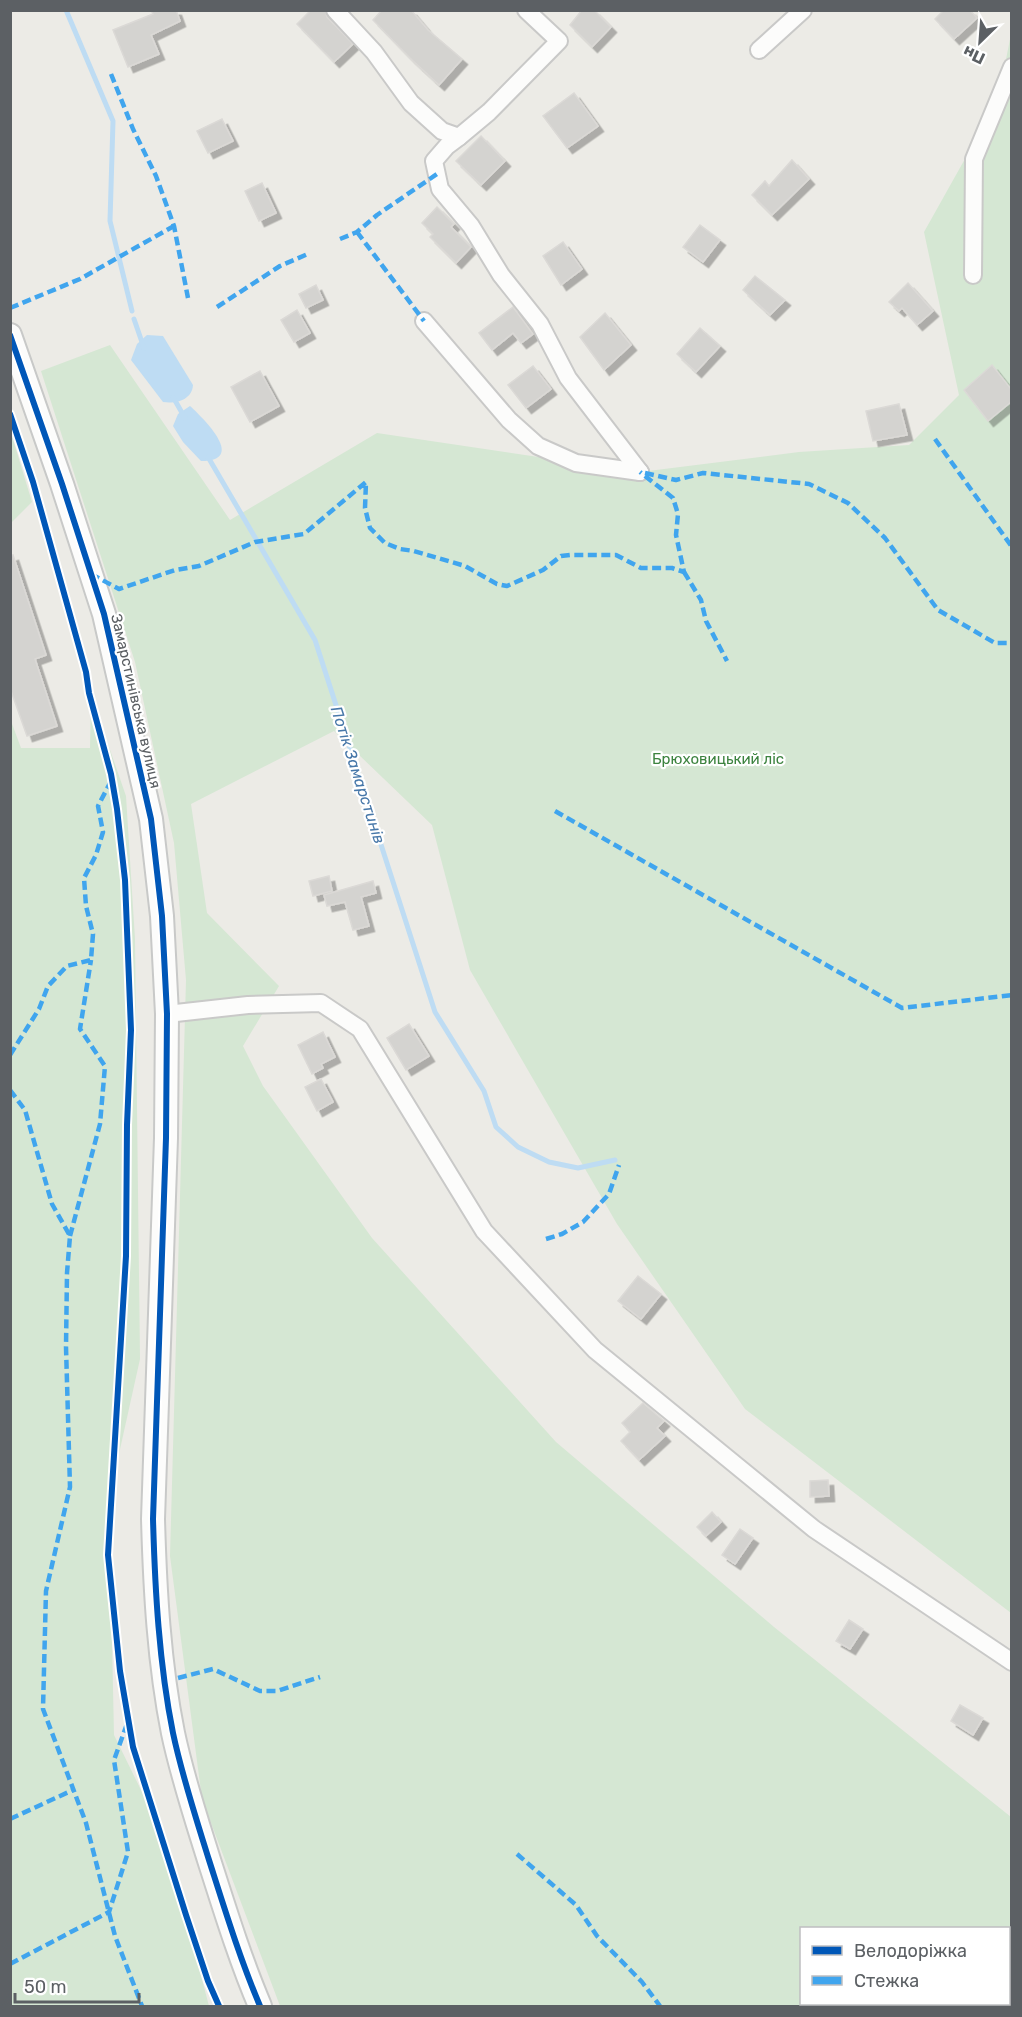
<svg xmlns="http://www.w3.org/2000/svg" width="1022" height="2017" font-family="Rubik,sans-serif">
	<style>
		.green { fill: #d5e7d3; fill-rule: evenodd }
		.water { fill: #bedcf3 }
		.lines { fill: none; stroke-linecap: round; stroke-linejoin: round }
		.stream { stroke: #bedcf3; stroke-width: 5 }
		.building { fill: #d4d3d0; stroke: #dbd9d6; stroke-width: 1.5; filter: url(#shadow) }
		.street-casing { stroke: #c9c9c8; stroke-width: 20 }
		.secondary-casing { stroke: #c8c9c8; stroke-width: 26 }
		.street { stroke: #fcfcfb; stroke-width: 16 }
		.secondary { stroke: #fcfcfb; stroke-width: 22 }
		.quiet { stroke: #40a5ee; stroke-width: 4.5; stroke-dasharray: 9 4.5; stroke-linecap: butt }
		.cycleway-casing { stroke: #fff; stroke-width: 10 }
		.cycleway { stroke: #0057b8; stroke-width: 6 }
		.labels { text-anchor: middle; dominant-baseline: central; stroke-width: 4.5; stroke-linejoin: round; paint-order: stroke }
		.street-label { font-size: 15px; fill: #5c6064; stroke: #fff }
		.park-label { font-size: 15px; fill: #3c833f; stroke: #fff }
		.water-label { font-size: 16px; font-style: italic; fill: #4878a9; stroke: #fff }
	</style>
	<defs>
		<filter id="shadow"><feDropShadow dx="5.5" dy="5.5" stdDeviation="0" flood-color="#0004"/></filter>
	</defs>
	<rect width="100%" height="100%" fill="#ecebe6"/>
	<g class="green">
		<path d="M1011 34V1613L745 1409 617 1224 470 970 432 825 334 731 191 804 207 913 279 986 243 1046 263 1086 372 1238 556 1442 774 1627 1011 1817V2006H280L202 1799 170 1556 186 980 174 843 135 662 41 371 110 345 230 520 377 433 640 472 799 452 909 445 959 395 924 232 998 100ZM802 1928H1008V2004H802Z"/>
		<polygon points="11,433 32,502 11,523 10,523"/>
		<polygon points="91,695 126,796 135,939 140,1359 109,1499 114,1735 165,1839 209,2006 11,2006 11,721 21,748 90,748"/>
	</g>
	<g class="water">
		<path d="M147 335 163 336 193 385C192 400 176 404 163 402L131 360 137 344Z"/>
		<path d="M190 406C204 419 247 461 201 461L183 442 173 426 178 414Z"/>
	</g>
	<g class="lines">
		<g class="stream">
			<polyline points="66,10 113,121 110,221 132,311"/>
			<polyline points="134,319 144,348"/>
			<polyline points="173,397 185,418"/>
			<polyline points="208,457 315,640 435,1012 484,1091 496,1127 518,1147 549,1162 578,1168 615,1160"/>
		</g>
	</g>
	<g class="building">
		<polygon points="151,10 176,10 180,21 151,35 159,54 128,67 113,30 153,14"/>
		<polygon points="311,10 325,10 327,17 353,44 334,62 297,24"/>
		<polygon points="382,10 411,10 428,30 462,59 439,85 410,58 373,20"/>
		<polygon points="582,10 594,10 611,27 592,47 570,25"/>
		<polygon points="944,10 970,10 977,18 954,39 935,19"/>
		<polygon points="574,93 598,126 567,148 543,116"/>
		<polygon points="222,119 233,141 208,153 197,131"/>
		<polygon points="481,136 505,161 481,185 456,161"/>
		<polygon points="792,160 809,179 772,215 752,195 765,181 769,186"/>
		<polygon points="262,183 276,213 259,221 245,191"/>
		<polygon points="437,207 454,224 451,227 471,247 456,263 430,237 433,234 422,223"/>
		<polygon points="700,225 720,240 703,262 683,247"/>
		<polygon points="563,242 582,269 561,285 543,256"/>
		<polygon points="755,276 785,300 770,315 743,290"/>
		<polygon points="908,283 933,311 917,325 902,308 899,311 889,302"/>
		<polygon points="316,285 323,300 306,308 299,294"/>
		<polygon points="513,307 533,334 521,343 513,333 492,350 479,333"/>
		<polygon points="297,310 310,333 294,342 281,320"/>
		<polygon points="605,313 631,345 604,370 580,337"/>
		<polygon points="700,328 720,346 696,372 677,354"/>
		<polygon points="992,365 1011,389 1011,402 988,421 964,390"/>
		<polygon points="533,366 551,389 526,408 508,385"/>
		<polygon points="260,371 279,406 250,422 231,387"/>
		<polygon points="899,404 907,435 873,441 866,411"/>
		<polygon points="13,555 46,655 35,659 57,726 27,736 10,688 10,556"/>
		<polygon points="329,876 332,891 313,896 309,881"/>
		<polygon points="373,881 376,893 361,897 369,926 353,930 345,902 327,906 324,895"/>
		<polygon points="409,1024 429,1056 406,1070 387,1038"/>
		<polygon points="323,1032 335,1057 321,1064 323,1068 312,1074 298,1045"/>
		<polygon points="321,1079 333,1102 317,1111 305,1087"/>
		<polygon points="638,1276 661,1294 641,1319 618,1301"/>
		<polygon points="643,1403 664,1421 657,1428 665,1436 639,1460 621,1441 630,1432 622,1423"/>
		<polygon points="828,1480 829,1496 810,1497 810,1481"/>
		<polygon points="712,1512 721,1522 706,1536 697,1527"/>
		<polygon points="740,1529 753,1538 735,1564 722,1555"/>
		<polygon points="849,1620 863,1629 850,1649 836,1641"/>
		<polygon points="960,1705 983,1718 973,1735 951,1721"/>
	</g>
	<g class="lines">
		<defs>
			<g id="street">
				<polyline points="335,10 374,52 411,103 442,131 459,137 489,112 559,41 526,10"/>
				<polyline points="759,50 803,10"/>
				<polyline points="459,137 447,146 434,161 440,189 471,226 501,275 540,324 568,378 640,472"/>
				<polyline points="973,275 974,159 1012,67"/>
				<polyline points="424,321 509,420 538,446 576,463 640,472"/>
				<polyline points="167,1014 248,1005 321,1003 360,1029 484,1231 595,1350 814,1529 1012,1662"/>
			</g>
			<path id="secondary" d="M10 335 62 484 104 614 151 819 162 916 167 1014 166 1138 153 1519C155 1590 159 1663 173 1733 182 1776 196 1818 209 1860 225 1910 240 1959 260 2006"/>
		</defs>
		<use href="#street" class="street-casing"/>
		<use href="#secondary" class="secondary-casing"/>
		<use href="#street" class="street"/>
		<use href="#secondary" class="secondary"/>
		<g class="quiet">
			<polyline points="111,74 133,129 156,176 174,226 188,298"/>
			<polyline points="357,232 424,321"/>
			<polyline points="340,239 357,232 377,215 437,174"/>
			<polyline points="217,307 280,266 310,253"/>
			<polyline points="10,308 80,279 174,226"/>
			<polyline points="935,439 1012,547"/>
			<polyline points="645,473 676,480 703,473 809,484 848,503 885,538 938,610 995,643 1012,643"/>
			<polyline points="684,572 701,600 706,621 727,661"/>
			<polyline points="91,574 119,589 175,570 199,566 255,542 304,534 366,482 365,508 370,528 385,543 400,549 414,551 465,566 497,584 507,586 543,570 561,556 570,555 616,555 641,568 672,568 684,572 676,535 678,514 673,498 640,472"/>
			<polyline points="555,811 902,1008 1012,995"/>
			<polyline points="10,1055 39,1009 48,986 67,966 91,960 93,934 86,906 84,878 96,855 103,832 98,806 110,783"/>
			<polyline points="10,1090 25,1110 52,1204 70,1236 67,1273 66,1347 70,1487 46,1591 43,1709 86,1823 115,1936 142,2006"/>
			<polyline points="70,1236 100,1124 105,1066 80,1029 91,960"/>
			<polyline points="546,1239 562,1234 583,1222 609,1194 619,1165"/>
			<polyline points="178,1678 213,1669 260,1691 277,1691 320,1677"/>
			<polyline points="10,1819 73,1790"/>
			<polyline points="517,1854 576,1905 597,1936 642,1982 660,2006"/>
			<polyline points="10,1964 109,1912 128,1852 114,1760 127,1724"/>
		</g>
		<defs>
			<g id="cycleway">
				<path d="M10 335 62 484 104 614 151 819 162 916 167 1014 166 1138 153 1519C155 1590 159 1663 173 1733 182 1776 196 1818 209 1860 225 1910 240 1959 260 2006"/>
				<polyline points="10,414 33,482 86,672 89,693 111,774 117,809 125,880 131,1030 127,1125 126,1256 108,1555 120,1671 133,1747 186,1915 208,1981 219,2006"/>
			</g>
		</defs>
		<use href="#cycleway" class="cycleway-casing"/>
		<use href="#cycleway" class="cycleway"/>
	</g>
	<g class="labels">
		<g class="street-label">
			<text transform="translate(136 701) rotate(77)">Замарстинівська вулиця</text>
		</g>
		<g class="park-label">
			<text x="718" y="759">Брюховицький ліс</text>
		</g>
		<g class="water-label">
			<text transform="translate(358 775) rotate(72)">Потік Замарстинів</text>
		</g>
	</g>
	<rect width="1022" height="2017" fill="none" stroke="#5c6064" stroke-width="24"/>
	<rect x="800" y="1927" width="210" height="78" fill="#ffffff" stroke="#bebfc1" stroke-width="1.5"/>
	<rect x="812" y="1946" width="30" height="9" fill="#0057b8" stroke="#bebfc1" stroke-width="1.5"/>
	<text x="854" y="1957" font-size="18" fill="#5c6064">Велодоріжка</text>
	<rect x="812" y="1976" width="30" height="9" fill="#40a5ee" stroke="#bebfc1" stroke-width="1.5"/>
	<text x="854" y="1987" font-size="18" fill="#5c6064">Стежка</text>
	<g transform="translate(980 42) rotate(205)" stroke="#ffffff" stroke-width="4.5" paint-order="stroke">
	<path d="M0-4.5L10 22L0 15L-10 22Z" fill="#5c6064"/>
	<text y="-9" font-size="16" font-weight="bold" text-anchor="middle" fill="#5c6064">Пн</text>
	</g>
	<path d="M15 1993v9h124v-9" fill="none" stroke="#5c6064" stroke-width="3"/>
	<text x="24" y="1993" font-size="18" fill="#5c6064" stroke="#ffffff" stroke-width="4.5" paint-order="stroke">50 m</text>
</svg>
